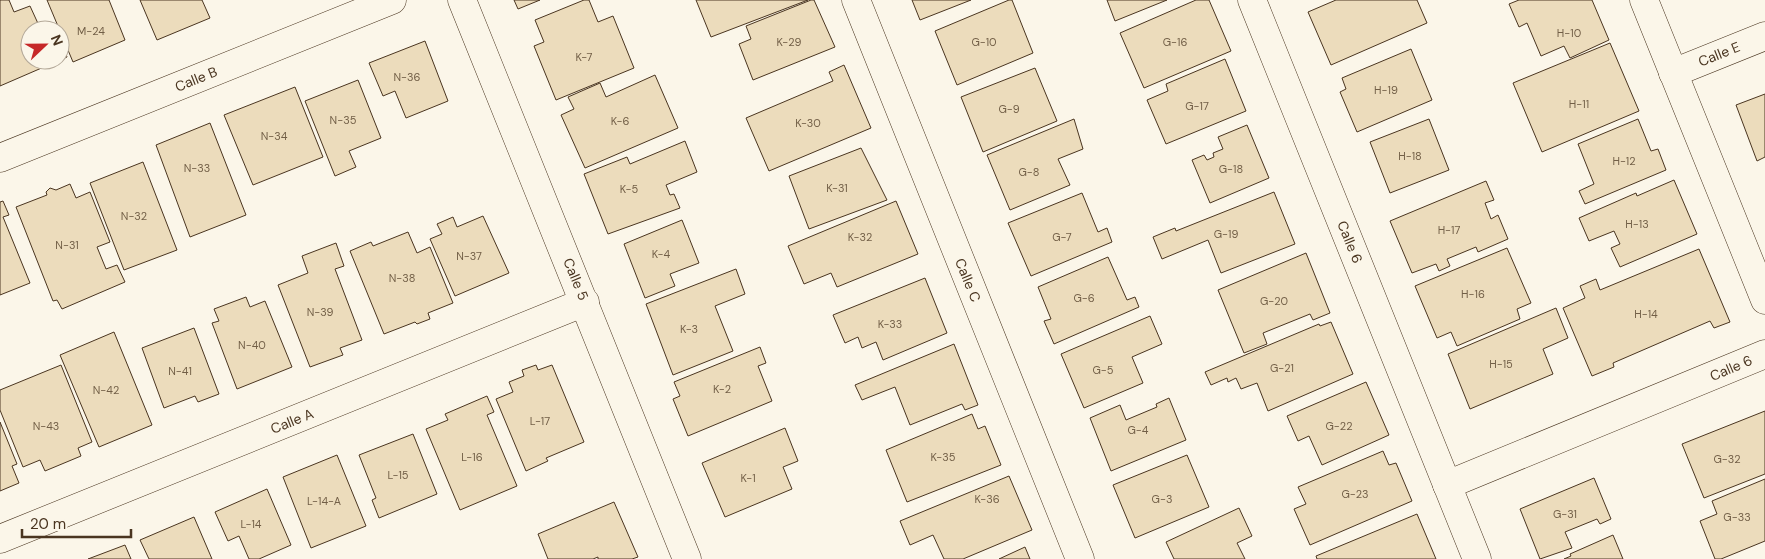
<svg xmlns="http://www.w3.org/2000/svg" width="1765" height="559" font-family="'DM Sans',sans-serif">
	<style>
		.building { fill: #ecdcbc; stroke: #4a3520 }
		.lines { fill: none; stroke-linecap: round; stroke-linejoin: round }
		.minor-casing { stroke: #4a3520; stroke-width: 29 }
		.minor { stroke: #fbf6e9; stroke-width: 28 }
		.labels { text-anchor: middle; dominant-baseline: central; stroke-width: 4; stroke-linejoin: round; paint-order: stroke }
		.number-label { font-size: 11px; fill: #725f47 }
		.street-label { font-size: 14px; fill: #4a3520; stroke: #fbf6e9 }
	</style>
	<rect width="100%" height="100%" fill="#fbf6e9"/>
	<g class="building">
		<polygon points="0,0 9,0 14,12 30,6 41,30 30,30 30,60 60,60 60,56 66,54 67,57 0,86"/>
		<polygon points="47,0 109,0 125,40 73,62"/>
		<polygon points="140,0 202,0 210,18 157,40"/>
		<polygon points="514,0 540,0 518,9"/>
		<polygon points="584,0 589,0 598,22 613,16 634,68 556,100 534,46 544,42 535,20"/>
		<polygon points="696,0 808,0 711,37"/>
		<polygon points="811,0 814,0 835,47 753,80 739,44 751,39 746,26"/>
		<polygon points="912,0 971,0 920,20"/>
		<polygon points="1009,0 1012,0 1033,53 957,85 935,31"/>
		<polygon points="1107,0 1167,0 1115,21"/>
		<polygon points="1196,0 1209,0 1231,51 1144,88 1120,33"/>
		<polygon points="1336,0 1417,0 1427,23 1331,65 1308,12"/>
		<polygon points="1519,0 1592,0 1609,40 1570,58 1564,46 1541,56 1527,23 1519,27 1509,4"/>
		<polygon points="425,41 448,101 406,118 395,91 383,96 369,63"/>
		<polygon points="1610,43 1639,111 1542,152 1513,83"/>
		<polygon points="1411,49 1432,100 1357,132 1340,92 1346,89 1342,78"/>
		<polygon points="1225,59 1246,111 1166,144 1147,100 1168,91 1166,84"/>
		<polygon points="844,65 871,128 769,171 746,118 833,81 829,72"/>
		<polygon points="1035,68 1057,121 983,152 961,97"/>
		<polygon points="655,75 678,128 585,168 561,115 574,109 568,97 600,83 606,97"/>
		<polygon points="358,80 381,138 349,151 356,167 335,176 305,101"/>
		<polygon points="295,87 323,157 253,185 224,115"/>
		<polygon points="1765,94 1765,157 1757,161 1736,105"/>
		<polygon points="1074,119 1083,149 1058,159 1070,185 1010,210 987,155"/>
		<polygon points="1429,119 1449,170 1390,193 1370,142"/>
		<polygon points="1638,119 1651,151 1658,149 1666,170 1585,204 1579,191 1594,184 1578,144"/>
		<polygon points="210,123 246,215 190,237 156,145"/>
		<polygon points="1247,125 1269,178 1210,203 1192,160 1204,155 1207,160 1214,157 1213,153 1223,149 1218,137"/>
		<polygon points="685,141 697,172 666,185 670,195 674,194 680,208 608,234 584,174 627,157 630,164"/>
		<polygon points="861,148 887,200 809,229 789,176"/>
		<polygon points="143,162 177,250 124,270 90,183"/>
		<polygon points="1674,180 1697,234 1620,267 1611,248 1620,244 1614,231 1589,241 1579,218 1636,193 1637,196"/>
		<polygon points="1486,181 1494,200 1485,203 1491,219 1498,215 1508,239 1478,252 1476,247 1447,259 1450,266 1439,271 1436,264 1412,273 1390,221"/>
		<polygon points="70,184 76,198 90,192 110,242 97,247 106,269 117,265 125,282 62,309 57,300 53,301 16,207 47,195 46,192 50,188 56,190"/>
		<polygon points="1274,192 1295,244 1221,273 1208,240 1162,259 1153,237 1175,228 1176,231"/>
		<polygon points="1082,193 1098,232 1107,228 1112,242 1031,276 1008,223"/>
		<polygon points="3,201 9,215 3,217 30,283 0,295 0,202"/>
		<polygon points="896,201 918,254 837,287 831,273 804,284 788,246"/>
		<polygon points="483,216 509,273 455,296 430,239 442,234 437,224 453,217 457,227"/>
		<polygon points="682,220 699,263 670,274 675,286 645,298 624,244"/>
		<polygon points="408,232 417,253 430,247 453,303 428,313 430,319 417,324 415,322 384,334 350,251 371,242 373,246"/>
		<polygon points="336,243 344,266 335,269 362,340 340,348 343,355 310,367 278,285 308,273 302,256"/>
		<polygon points="1507,248 1531,303 1517,309 1520,319 1457,346 1451,332 1437,338 1415,286"/>
		<polygon points="1699,249 1730,322 1714,328 1710,321 1613,363 1614,367 1592,376 1563,308 1585,298 1580,286 1596,279 1600,290"/>
		<polygon points="1306,253 1330,313 1313,320 1310,314 1263,333 1267,344 1244,353 1218,290"/>
		<polygon points="1108,257 1127,300 1135,297 1139,307 1054,344 1044,321 1051,319 1038,287"/>
		<polygon points="736,269 745,294 715,306 733,351 673,375 646,304"/>
		<polygon points="925,278 947,333 883,360 876,342 862,348 858,337 845,343 833,315"/>
		<polygon points="246,297 250,307 265,301 292,367 237,389 212,323 219,321 214,309"/>
		<polygon points="1556,308 1568,338 1543,349 1553,374 1470,409 1448,354"/>
		<polygon points="1150,316 1162,344 1132,357 1143,383 1084,408 1061,354"/>
		<polygon points="1331,322 1353,374 1268,411 1257,383 1241,389 1236,378 1228,382 1227,378 1211,385 1205,372 1319,324 1320,326"/>
		<polygon points="194,328 219,394 198,402 195,396 164,408 142,348"/>
		<polygon points="114,332 152,425 99,447 60,355"/>
		<polygon points="954,344 978,405 965,410 962,404 910,425 895,387 862,400 855,385"/>
		<polygon points="760,347 766,363 758,366 772,401 688,436 673,399 680,396 674,382"/>
		<polygon points="61,365 92,442 78,448 81,456 45,471 40,460 23,467 0,410 0,390"/>
		<polygon points="536,365 538,370 552,365 584,442 546,458 548,461 526,471 496,399 513,392 509,382 524,376 522,370"/>
		<polygon points="1366,382 1389,435 1322,465 1309,436 1298,441 1287,416"/>
		<polygon points="487,396 494,412 487,415 517,486 460,510 426,429 448,420 445,414"/>
		<polygon points="1169,398 1186,440 1111,471 1090,418 1120,405 1126,420 1157,407 1156,404"/>
		<polygon points="1765,411 1765,474 1704,498 1682,444"/>
		<polygon points="972,414 978,429 985,426 1001,465 907,502 886,450"/>
		<polygon points="0,422 17,464 12,466 19,483 0,491"/>
		<polygon points="785,428 798,461 783,467 792,489 725,517 702,463"/>
		<polygon points="413,434 437,494 379,518 372,500 376,498 359,455"/>
		<polygon points="1383,451 1389,465 1396,463 1412,501 1310,545 1294,509 1306,504 1298,487"/>
		<polygon points="337,455 366,526 311,548 283,477"/>
		<polygon points="1187,455 1209,507 1135,538 1113,485"/>
		<polygon points="1009,476 1032,530 963,559 944,559 933,535 910,545 900,521"/>
		<polygon points="1594,478 1611,519 1600,524 1597,519 1565,532 1572,548 1540,559 1520,509"/>
		<polygon points="1765,479 1765,541 1721,559 1715,559 1700,521 1717,514 1712,501"/>
		<polygon points="267,489 291,545 259,559 249,559 239,536 228,541 215,512"/>
		<polygon points="614,502 638,557 632,559 598,559 598,557 593,559 548,559 538,534"/>
		<polygon points="1239,508 1252,536 1237,543 1245,559 1174,559 1166,542"/>
		<polygon points="1417,514 1436,559 1317,559 1316,556"/>
		<polygon points="194,517 212,559 149,559 140,540"/>
		<polygon points="1613,535 1623,559 1564,559 1571,556 1570,554"/>
		<polygon points="125,545 131,559 88,559"/>
		<polygon points="1025,547 1030,559 999,559"/>
	</g>
	<g class="lines">
		<defs>
			<g id="minor">
				<polyline points="462,0 687,559"/>
				<polyline points="856,0 1080,559"/>
				<polyline points="1252,0 1477,559"/>
				<polyline points="1644,0 1765,300"/>
				<polyline points="1673,73 1765,36"/>
				<polyline points="0,158 392,0"/>
				<polyline points="1447,485 1765,354"/>
				<polyline points="0,539 585,302"/>
			</g>
		</defs>
		<use href="#minor" class="minor-casing"/>
		<use href="#minor" class="minor"/>
	</g>
	<g class="labels">
		<g class="number-label">
			<text x="91" y="31">M-24</text>
			<text x="1569" y="33">H-10</text>
			<text x="789" y="42">K-29</text>
			<text x="984" y="42">G-10</text>
			<text x="1175" y="42">G-16</text>
			<text x="584" y="57">K-7</text>
			<text x="407" y="77">N-36</text>
			<text x="1386" y="90">H-19</text>
			<text x="1579" y="104">H-11</text>
			<text x="1197" y="106">G-17</text>
			<text x="1009" y="109">G-9</text>
			<text x="343" y="120">N-35</text>
			<text x="620" y="121">K-6</text>
			<text x="808" y="123">K-30</text>
			<text x="274" y="136">N-34</text>
			<text x="1410" y="156">H-18</text>
			<text x="1624" y="161">H-12</text>
			<text x="197" y="168">N-33</text>
			<text x="1231" y="169">G-18</text>
			<text x="1029" y="172">G-8</text>
			<text x="837" y="188">K-31</text>
			<text x="629" y="189">K-5</text>
			<text x="134" y="216">N-32</text>
			<text x="1637" y="224">H-13</text>
			<text x="1449" y="230">H-17</text>
			<text x="1226" y="234">G-19</text>
			<text x="860" y="237">K-32</text>
			<text x="1062" y="237">G-7</text>
			<text x="67" y="245">N-31</text>
			<text x="661" y="254">K-4</text>
			<text x="469" y="256">N-37</text>
			<text x="402" y="278">N-38</text>
			<text x="1473" y="294">H-16</text>
			<text x="1084" y="298">G-6</text>
			<text x="1274" y="301">G-20</text>
			<text x="320" y="312">N-39</text>
			<text x="1646" y="314">H-14</text>
			<text x="890" y="324">K-33</text>
			<text x="689" y="329">K-3</text>
			<text x="252" y="345">N-40</text>
			<text x="1501" y="364">H-15</text>
			<text x="1282" y="368">G-21</text>
			<text x="1103" y="370">G-5</text>
			<text x="180" y="371">N-41</text>
			<text x="722" y="389">K-2</text>
			<text x="106" y="390">N-42</text>
			<text x="540" y="421">L-17</text>
			<text x="46" y="426">N-43</text>
			<text x="1339" y="426">G-22</text>
			<text x="1138" y="430">G-4</text>
			<text x="472" y="457">L-16</text>
			<text x="943" y="457">K-35</text>
			<text x="1727" y="459">G-32</text>
			<text x="398" y="475">L-15</text>
			<text x="748" y="478">K-1</text>
			<text x="1355" y="494">G-23</text>
			<text x="987" y="499">K-36</text>
			<text x="1162" y="499">G-3</text>
			<text x="324" y="501">L-14-A</text>
			<text x="1565" y="514">G-31</text>
			<text x="1737" y="517">G-33</text>
			<text x="251" y="524">L-14</text>
		</g>
		<g class="street-label">
			<text transform="translate(1719 54) rotate(-22)">Calle E</text>
			<text transform="translate(196 79) rotate(-22)">Calle B</text>
			<text transform="translate(1350 242) rotate(68)">Calle 6</text>
			<text transform="translate(576 279) rotate(68)">Calle 5</text>
			<text transform="translate(968 280) rotate(68)">Calle C</text>
			<text transform="translate(1731 368) rotate(-23)">Calle 6</text>
			<text transform="translate(292 421) rotate(-22)">Calle A</text>
		</g>
	</g>
	<g transform="translate(45 45) rotate(68)"><circle r="24" fill="#fbf6e9" stroke="#b4a999"/>
	<path d="M0-4L9 19L0 12L-9 19Z" fill="#c62828"/>
	<text y="-8" font-size="14" font-weight="bold" text-anchor="middle" fill="#4a3520">N</text>
	</g>
	<path d="M22 529v8h109v-8" fill="none" stroke="#4a3520" stroke-width="2.5"/>
	<text x="30" y="529" font-size="15" fill="#4a3520" stroke="#fbf6e9" stroke-width="4" paint-order="stroke">20 m</text>
</svg>
